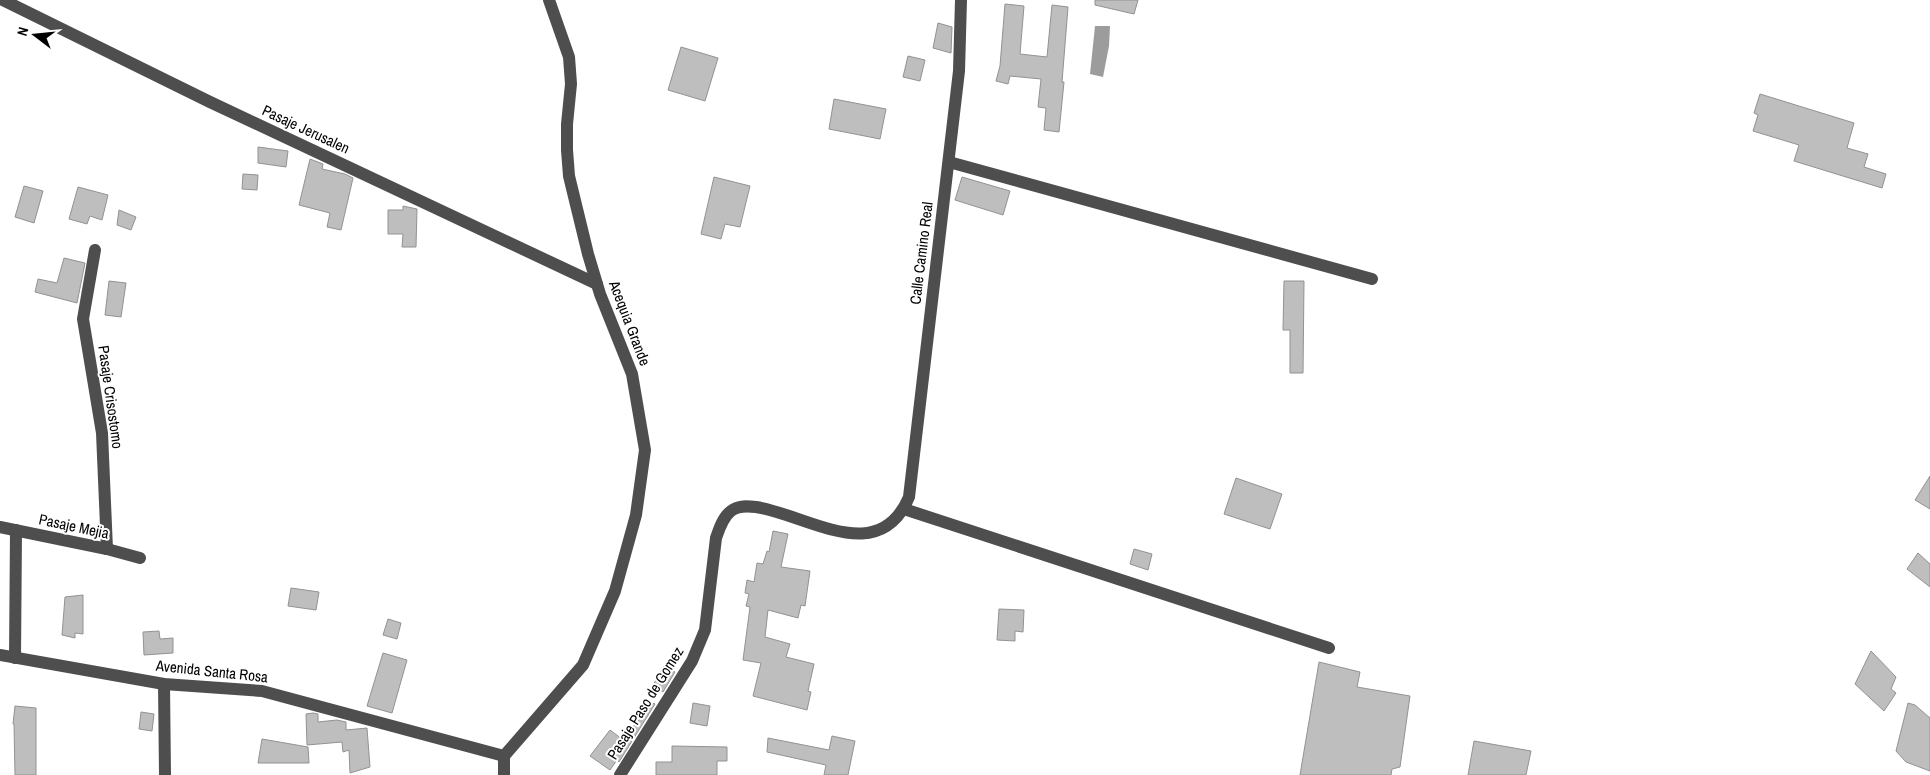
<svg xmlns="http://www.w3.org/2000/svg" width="1930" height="775" font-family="'Archivo Narrow',sans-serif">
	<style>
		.water { fill: #9c9c9c }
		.building { fill: #bebebe; stroke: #929292 }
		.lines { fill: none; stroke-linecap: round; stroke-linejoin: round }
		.minor { stroke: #4e4e4e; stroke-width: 12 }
		.labels { text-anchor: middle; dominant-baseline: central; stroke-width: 4; stroke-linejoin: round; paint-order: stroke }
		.street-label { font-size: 15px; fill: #000; stroke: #fff }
	</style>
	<rect width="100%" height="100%" fill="#fff"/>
	<polygon class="water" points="1095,26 1110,26 1109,46 1103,77 1090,74"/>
	<g class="building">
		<polygon points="1095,0 1138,0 1134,14 1095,5"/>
		<polygon points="1005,4 1024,6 1020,54 1047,57 1052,5 1068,7 1062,82 1064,82 1059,132 1044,130 1046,108 1038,107 1041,79 1010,76 1008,84 996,81 1000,66"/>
		<polygon points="938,23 952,27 951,53 933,48"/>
		<polygon points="681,47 718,58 705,101 668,90"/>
		<polygon points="908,56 925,60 920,81 903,77"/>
		<polygon points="1760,94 1854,123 1847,148 1868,154 1864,167 1886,174 1882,188 1794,161 1799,145 1753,131 1758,115 1754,113"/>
		<polygon points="834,99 886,109 880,139 829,129"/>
		<polygon points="258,147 288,151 286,167 258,163"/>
		<polygon points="310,159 323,164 322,169 345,174 353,178 341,230 327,227 330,213 299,205"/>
		<polygon points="243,174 258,175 257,190 242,189"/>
		<polygon points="714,177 750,186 740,227 725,224 721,239 701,234"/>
		<polygon points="962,177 1010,191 1003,215 955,200"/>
		<polygon points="24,186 43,191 34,223 15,217"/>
		<polygon points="78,187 108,195 102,220 90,216 87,224 69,219"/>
		<polygon points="403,206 417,209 416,247 402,247 403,234 388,234 388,210 403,210"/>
		<polygon points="119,210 136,217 131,230 117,225"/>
		<polygon points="64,258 85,263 77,303 35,292 38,279 57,283"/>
		<polygon points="109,281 126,283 121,317 105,315"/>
		<polygon points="1284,281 1304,281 1303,373 1290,373 1290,330 1283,330"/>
		<polygon points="1930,476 1930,509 1915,500"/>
		<polygon points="1236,478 1282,494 1270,529 1224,514"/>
		<polygon points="773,531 788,534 781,567 810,571 805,606 801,605 798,618 768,610 765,637 790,644 786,657 814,664 808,691 811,692 807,710 753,696 761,663 743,660 750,607 746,606 749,594 745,593 747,580 754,582 757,563 763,564 767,551 769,552"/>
		<polygon points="1134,549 1152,554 1148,570 1130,564"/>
		<polygon points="1918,553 1930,564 1930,587 1907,569"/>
		<polygon points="291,588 319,592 316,610 288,606"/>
		<polygon points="83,595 83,634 75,633 75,638 62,635 65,597"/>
		<polygon points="999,609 1024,610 1023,632 1015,631 1015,641 997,640"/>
		<polygon points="388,619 401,623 397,639 383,635"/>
		<polygon points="159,631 160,639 173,638 173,653 144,655 143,632"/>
		<polygon points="1871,651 1896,677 1891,689 1896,693 1884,711 1855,684"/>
		<polygon points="383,653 407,660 392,713 367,706"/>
		<polygon points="1319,662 1360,672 1357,687 1410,696 1400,767 1392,769 1391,775 1300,775"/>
		<polygon points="664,666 675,672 663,692 653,685"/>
		<polygon points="654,703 655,704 619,762 617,760 610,770 590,756 610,730 622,739"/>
		<polygon points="693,703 710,706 707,726 690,723"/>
		<polygon points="1908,703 1915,705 1930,718 1930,771 1906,762 1896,751"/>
		<polygon points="15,706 36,708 36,775 15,775 14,724 13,724"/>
		<polygon points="141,712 154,714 152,731 139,729"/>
		<polygon points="313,713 318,714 318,722 337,720 346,722 346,730 367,728 370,767 350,773 349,750 343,752 342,742 307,745 306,714"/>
		<polygon points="832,736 855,741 848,775 824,775 826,765 767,752 768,738 829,750"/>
		<polygon points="262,739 308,747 309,763 258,763"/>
		<polygon points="1474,741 1531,751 1526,775 1468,775"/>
		<polygon points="672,746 727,747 727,761 717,761 717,775 656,775 656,762 672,762"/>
	</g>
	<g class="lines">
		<g class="minor">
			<polyline points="3,0 210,102 597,284"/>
			<polyline points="949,162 1372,279"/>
			<polyline points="95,250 83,319 102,433 107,549"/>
			<polyline points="904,509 1329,648"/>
			<polyline points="0,527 107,549 140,558"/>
			<polyline points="0,655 164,684 262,691 504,756"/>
			<polyline points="15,658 16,530"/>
			<polyline points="164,684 165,775"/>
			<polyline points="504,775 504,756 583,665 615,591 636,515 645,450 632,374 600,294 588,254 569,176 567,150 567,124 571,84 569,57 549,0"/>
			<path d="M620 775 692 661 705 630 716 538C719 529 723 517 731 511 738 505 748 506 756 507 808 515 879 568 909 497L959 71 961 0"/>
		</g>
	</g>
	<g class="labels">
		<g class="street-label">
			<text transform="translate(306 129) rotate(25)">Pasaje Jerusalen</text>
			<text transform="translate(921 253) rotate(-83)">Calle Camino Real</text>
			<text transform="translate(630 323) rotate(69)">Acequia Grande</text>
			<text transform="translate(111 397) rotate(82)">Pasaje Crisostomo</text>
			<text transform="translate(74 526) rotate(12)">Pasaje Mejia</text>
			<text transform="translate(212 671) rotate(6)">Avenida Santa Rosa</text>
			<text transform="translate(645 703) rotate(-58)">Pasaje Paso de Gomez</text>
		</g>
	</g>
	<g transform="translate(35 35) rotate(286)" stroke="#ffffff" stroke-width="4" paint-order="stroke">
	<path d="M0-4L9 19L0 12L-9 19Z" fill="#000000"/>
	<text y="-8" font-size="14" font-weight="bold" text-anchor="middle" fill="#000000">N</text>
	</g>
</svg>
